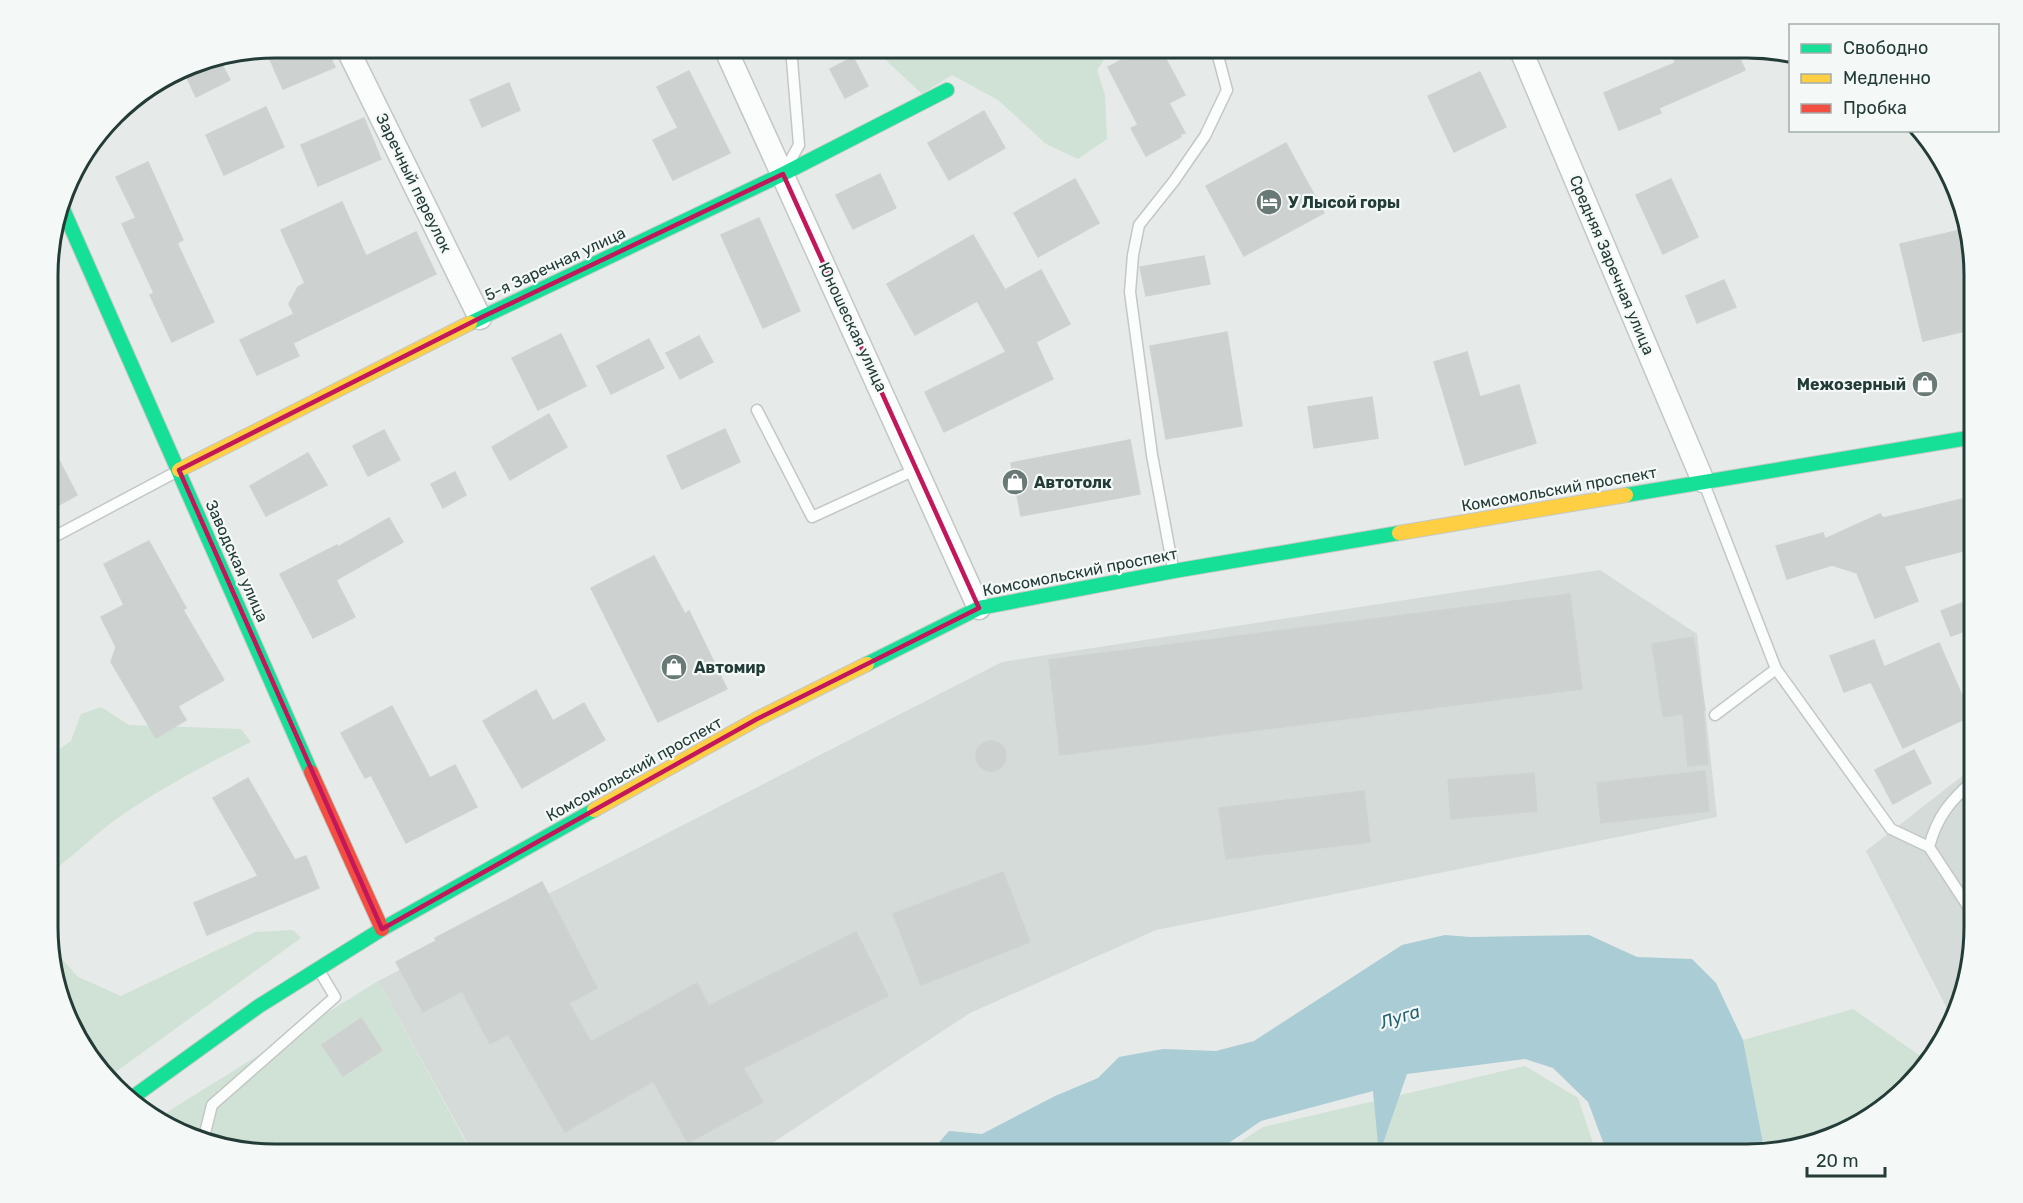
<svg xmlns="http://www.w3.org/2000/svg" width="2023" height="1203" font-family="Rubik,sans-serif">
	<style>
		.built { fill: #d4dbd8 }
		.green { fill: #d0e2d6 }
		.water { fill: #aaccd5 }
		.building { fill: #cdd1d0; stroke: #ced3d1; stroke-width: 1.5 }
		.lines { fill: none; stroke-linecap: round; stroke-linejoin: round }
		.lane-casing { stroke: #c3c7c5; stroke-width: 13 }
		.street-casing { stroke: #c3c7c5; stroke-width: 25 }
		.fast-casing { stroke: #c2c8c5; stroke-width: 16 }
		.slow-casing { stroke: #c2c8c5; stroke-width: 16 }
		.jam-casing { stroke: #c2c8c5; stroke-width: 16 }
		.lane { stroke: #fbfcfc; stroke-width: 10 }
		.street { stroke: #fbfcfc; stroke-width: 22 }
		.fast { stroke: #16e098; stroke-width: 14 }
		.slow { stroke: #ffcf43; stroke-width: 14 }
		.jam { stroke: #f24e42; stroke-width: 14 }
		.marked { fill: none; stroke: #c2185b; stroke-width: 4.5; stroke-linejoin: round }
		.labels { text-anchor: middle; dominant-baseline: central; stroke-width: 4.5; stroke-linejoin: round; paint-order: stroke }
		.street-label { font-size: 16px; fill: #243c38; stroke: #f4f9f7 }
		.poi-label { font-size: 16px; font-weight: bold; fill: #243c38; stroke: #f4f9f7; text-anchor: start }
		.water-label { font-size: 18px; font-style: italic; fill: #236174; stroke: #f4f9f7 }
		.rim { fill: none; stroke: #243c38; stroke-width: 3 }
	</style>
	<rect width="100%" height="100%" fill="#e6eae8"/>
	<g class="built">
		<polygon points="1600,570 1697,634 1717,817 1156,930 970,1013 754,1155 474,1155 378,981 1002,662"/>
		<polygon points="1975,766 1975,942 1952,1018 1866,851"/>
	</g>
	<g class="green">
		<polygon points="873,48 1112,48 1097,70 1105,95 1107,139 1078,159 1046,144 998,100 952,75 922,94"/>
		<path d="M101 707 129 725 241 729 251 742C207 764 163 787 122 815 97 832 75 855 50 873V756L71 741 81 714Z"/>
		<polygon points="293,930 301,938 110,1076 86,1054 50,957 50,945 78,977 121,996 255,932"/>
		<polygon points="378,981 473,1155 275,1155 216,1147 162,1124 156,1119"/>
		<polygon points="1853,1009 1929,1062 1909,1088 1861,1124 1765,1153 1743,1040"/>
		<polygon points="1525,1066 1578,1098 1597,1155 1220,1155 1263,1127"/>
	</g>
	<polygon class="water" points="1445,935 1470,937 1589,935 1637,957 1692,959 1716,983 1743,1040 1765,1153 1608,1155 1588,1102 1553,1068 1525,1059 1407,1074 1379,1155 1373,1091 1261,1121 1211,1155 928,1155 949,1131 982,1134 1055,1096 1098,1078 1119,1057 1163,1049 1216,1051 1254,1041 1402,945"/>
	<g class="building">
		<polygon points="284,48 326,48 335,67 283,89 268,55"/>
		<polygon points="1144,48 1160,48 1185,95 1169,103 1185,133 1180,134 1181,137 1146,156 1131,128 1138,125 1108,67"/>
		<polygon points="1699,48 1735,48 1745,70 1659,108 1661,113 1619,130 1604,93 1675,63 1674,59"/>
		<polygon points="853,57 868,86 845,98 830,69"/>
		<polygon points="219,59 230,80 196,97 183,69 189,65"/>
		<polygon points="689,71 730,153 727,152 728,154 673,180 653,140 678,128 657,87"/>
		<polygon points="1480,72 1506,127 1454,152 1428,96"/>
		<polygon points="509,83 520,110 482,127 470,100"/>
		<polygon points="266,107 284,147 224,175 206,135"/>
		<polygon points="984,111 1005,148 949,180 928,143"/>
		<polygon points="364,118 381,159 318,186 301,145"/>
		<polygon points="1286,143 1324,213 1244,256 1206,186"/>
		<polygon points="148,162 183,240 177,243 214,322 172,342 150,295 154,293 122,224 136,218 116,177"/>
		<polygon points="880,174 896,208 853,229 836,195"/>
		<polygon points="1075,179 1099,223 1038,257 1014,213"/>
		<polygon points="1671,179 1698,237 1663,254 1636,195"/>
		<polygon points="342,202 366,256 416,232 436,274 293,343 299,356 257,375 240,340 294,314 289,304 298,287 305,283 281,230"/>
		<polygon points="759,218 800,311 763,328 721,235"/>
		<polygon points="1965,229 1974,260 1974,329 1923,341 1900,244"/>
		<polygon points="973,235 1005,290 1041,270 1070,324 1036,342 1053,379 944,432 925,392 1006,352 977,301 915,335 887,284"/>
		<polygon points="1204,256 1210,284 1146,296 1140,267"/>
		<polygon points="1724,280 1736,307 1697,323 1686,296"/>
		<polygon points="1227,332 1242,426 1166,439 1150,346"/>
		<polygon points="561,334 586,386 538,410 512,358"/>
		<polygon points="699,336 713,362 680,379 666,353"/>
		<polygon points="649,339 664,368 611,394 597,366"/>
		<polygon points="1467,352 1480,397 1519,385 1536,443 1465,465 1434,362"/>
		<polygon points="1372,397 1378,438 1314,448 1308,407"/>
		<polygon points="549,414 567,447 510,480 492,447"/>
		<polygon points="725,429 740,462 682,489 667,456"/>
		<polygon points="384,430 400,460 368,476 353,446"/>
		<polygon points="1130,440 1140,494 1021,516 1011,463"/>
		<polygon points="50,443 77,495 50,510"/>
		<polygon points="308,453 327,485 266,516 250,486"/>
		<polygon points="455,472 466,495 443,508 431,484"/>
		<polygon points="1971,497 1974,510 1975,548 1904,566 1918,601 1875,618 1857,573 1832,565 1787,579 1776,546 1823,533 1825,539 1880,514 1883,518"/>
		<polygon points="389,518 403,542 336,580 355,617 313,638 280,574 337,545 338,547"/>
		<polygon points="149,541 148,544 150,543 186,608 183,610 224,680 178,706 186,720 156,738 111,662 116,647 101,617 124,605 104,564"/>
		<polygon points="654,556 685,614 689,611 727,689 658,722 591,588"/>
		<polygon points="1570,594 1582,689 1060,755 1049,660"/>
		<polygon points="1967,601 1975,620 1975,627 1951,636 1941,611"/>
		<polygon points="1693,637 1705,710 1703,710 1708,764 1688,766 1683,714 1663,717 1652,644"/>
		<polygon points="1874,640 1884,667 1939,643 1971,716 1903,748 1871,682 1844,692 1830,656"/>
		<polygon points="536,690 553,721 584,703 605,740 522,788 483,721"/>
		<polygon points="392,706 430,778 455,765 477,807 406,843 371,775 365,778 341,733"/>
		<circle cx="991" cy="756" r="15"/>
		<polygon points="1914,750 1931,783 1893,804 1875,770"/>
		<polygon points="1705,771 1709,811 1601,823 1597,783"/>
		<polygon points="1534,773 1537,811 1451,819 1448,780"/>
		<polygon points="248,778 295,860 306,856 319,888 207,935 194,903 258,876 213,798"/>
		<polygon points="1364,791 1370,842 1226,859 1219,808"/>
		<polygon points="1003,872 1030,942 921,985 893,914"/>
		<polygon points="542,882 597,988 569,1003 591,1042 697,983 709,1006 856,932 888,996 743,1068 763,1102 688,1143 653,1081 565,1132 508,1034 490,1044 462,991 423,1012 396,962 436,941 435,938"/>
		<polygon points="361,1018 382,1050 343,1076 322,1045"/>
	</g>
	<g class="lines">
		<defs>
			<g id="lane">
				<polyline points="790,161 799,145 791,48"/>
				<path d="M1974 354C1966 377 1970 397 1974 421"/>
				<polyline points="757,410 812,517 917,469"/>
				<polyline points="1705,486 1776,669 1715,715"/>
				<polyline points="50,539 176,472"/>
				<polyline points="1173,568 1152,455 1130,292 1133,255 1139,225 1174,181 1205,136 1227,90 1218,56"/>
				<polyline points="1776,669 1891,829 1929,847"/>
				<path d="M1975 779C1951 800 1937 816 1929 847L1975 917"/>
				<polyline points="203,1141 212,1105 335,997 320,972"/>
			</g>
			<g id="street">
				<polyline points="347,48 480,318"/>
				<polyline points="725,48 979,608"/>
				<polyline points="1520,48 1703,481"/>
			</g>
			<g id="fast">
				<polyline points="62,207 311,772"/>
				<polyline points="470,323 783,174 947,90"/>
				<polyline points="1626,495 1974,437"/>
				<polyline points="867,664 979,608 1174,571 1399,533"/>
				<polyline points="133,1097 259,1006 382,929 594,810"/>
			</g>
			<g id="slow">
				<polyline points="179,470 470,323"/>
				<polyline points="1399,533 1626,495"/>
				<polyline points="594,810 757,719 867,664"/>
			</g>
			<polyline id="jam" points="311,772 382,929"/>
		</defs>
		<use href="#lane" class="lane-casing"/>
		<use href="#street" class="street-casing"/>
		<use href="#fast" class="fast-casing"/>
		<use href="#slow" class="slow-casing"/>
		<use href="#jam" class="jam-casing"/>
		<use href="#lane" class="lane"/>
		<use href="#street" class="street"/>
		<use href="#fast" class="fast"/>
		<use href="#slow" class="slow"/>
		<use href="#jam" class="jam"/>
	</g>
	<path class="marked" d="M783 174 979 608 757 719 382 929 179 470 480 318Z"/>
	<defs>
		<symbol id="hotel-disc" viewBox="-11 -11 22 22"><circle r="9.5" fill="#687976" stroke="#f4f9f7"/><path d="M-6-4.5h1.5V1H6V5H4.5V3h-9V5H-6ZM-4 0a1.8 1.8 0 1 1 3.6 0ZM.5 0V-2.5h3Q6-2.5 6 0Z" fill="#fff"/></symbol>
		<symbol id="shop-disc" viewBox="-11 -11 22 22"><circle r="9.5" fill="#687976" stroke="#f4f9f7"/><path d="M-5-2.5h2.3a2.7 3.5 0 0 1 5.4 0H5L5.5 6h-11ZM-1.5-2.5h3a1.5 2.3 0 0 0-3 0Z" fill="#fff"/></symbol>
	</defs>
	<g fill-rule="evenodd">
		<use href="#hotel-disc" x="1254" y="187" width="30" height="30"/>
		<use href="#shop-disc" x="1910" y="369" width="30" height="30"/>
		<use href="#shop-disc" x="1000" y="467" width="30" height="30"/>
		<use href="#shop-disc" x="659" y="652" width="30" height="30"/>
	</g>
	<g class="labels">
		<g class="street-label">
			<text transform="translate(414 183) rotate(64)">Заречный переулок</text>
			<text transform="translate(555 264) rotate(-25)">5-я Заречная улица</text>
			<text transform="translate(1612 265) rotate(67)">Средняя Заречная улица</text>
			<text transform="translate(853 327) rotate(65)">Юношеская улица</text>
			<text transform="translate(1559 489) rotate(-10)">Комсомольский проспект</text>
			<text transform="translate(237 561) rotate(66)">Заводская улица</text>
			<text transform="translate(1080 572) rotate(-11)">Комсомольский проспект</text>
			<text transform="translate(634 769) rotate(-29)">Комсомольский проспект</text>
		</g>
		<g class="poi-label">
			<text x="1288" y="202">У Лысой горы</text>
			<text x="1906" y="384" text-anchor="end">Межозерный</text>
			<text x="1034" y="482">Автотолк</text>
			<text x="694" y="667">Автомир</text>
		</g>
		<g class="water-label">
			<text transform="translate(1400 1017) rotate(-18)">Луга</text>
		</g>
	</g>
	<path d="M0 0H2023V1203H0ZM275 58H1747A217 217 0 0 1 1964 275V927A217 217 0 0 1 1747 1144H275A217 217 0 0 1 58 927V275A217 217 0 0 1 275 58Z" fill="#f4f9f7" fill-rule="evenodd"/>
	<path class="rim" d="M275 58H1747A217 217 0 0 1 1964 275V927A217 217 0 0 1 1747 1144H275A217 217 0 0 1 58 927V275A217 217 0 0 1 275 58Z"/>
	<rect x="1789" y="24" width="210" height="108" fill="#f4f9f7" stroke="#a1adab" stroke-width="1.5"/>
	<rect x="1801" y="44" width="30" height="9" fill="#16e098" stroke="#a1adab" stroke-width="1.5"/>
	<text x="1843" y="54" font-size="18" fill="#243c38">Свободно</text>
	<rect x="1801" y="74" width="30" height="9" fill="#ffcf43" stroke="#a1adab" stroke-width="1.5"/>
	<text x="1843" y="84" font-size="18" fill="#243c38">Медленно</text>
	<rect x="1801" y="104" width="30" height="9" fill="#f24e42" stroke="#a1adab" stroke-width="1.5"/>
	<text x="1843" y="114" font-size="18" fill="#243c38">Пробка</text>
	<path d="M1807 1167v9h78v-9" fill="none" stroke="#243c38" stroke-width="3"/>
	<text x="1816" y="1167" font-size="18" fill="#243c38" stroke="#f4f9f7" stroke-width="4.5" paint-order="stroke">20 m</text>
</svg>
